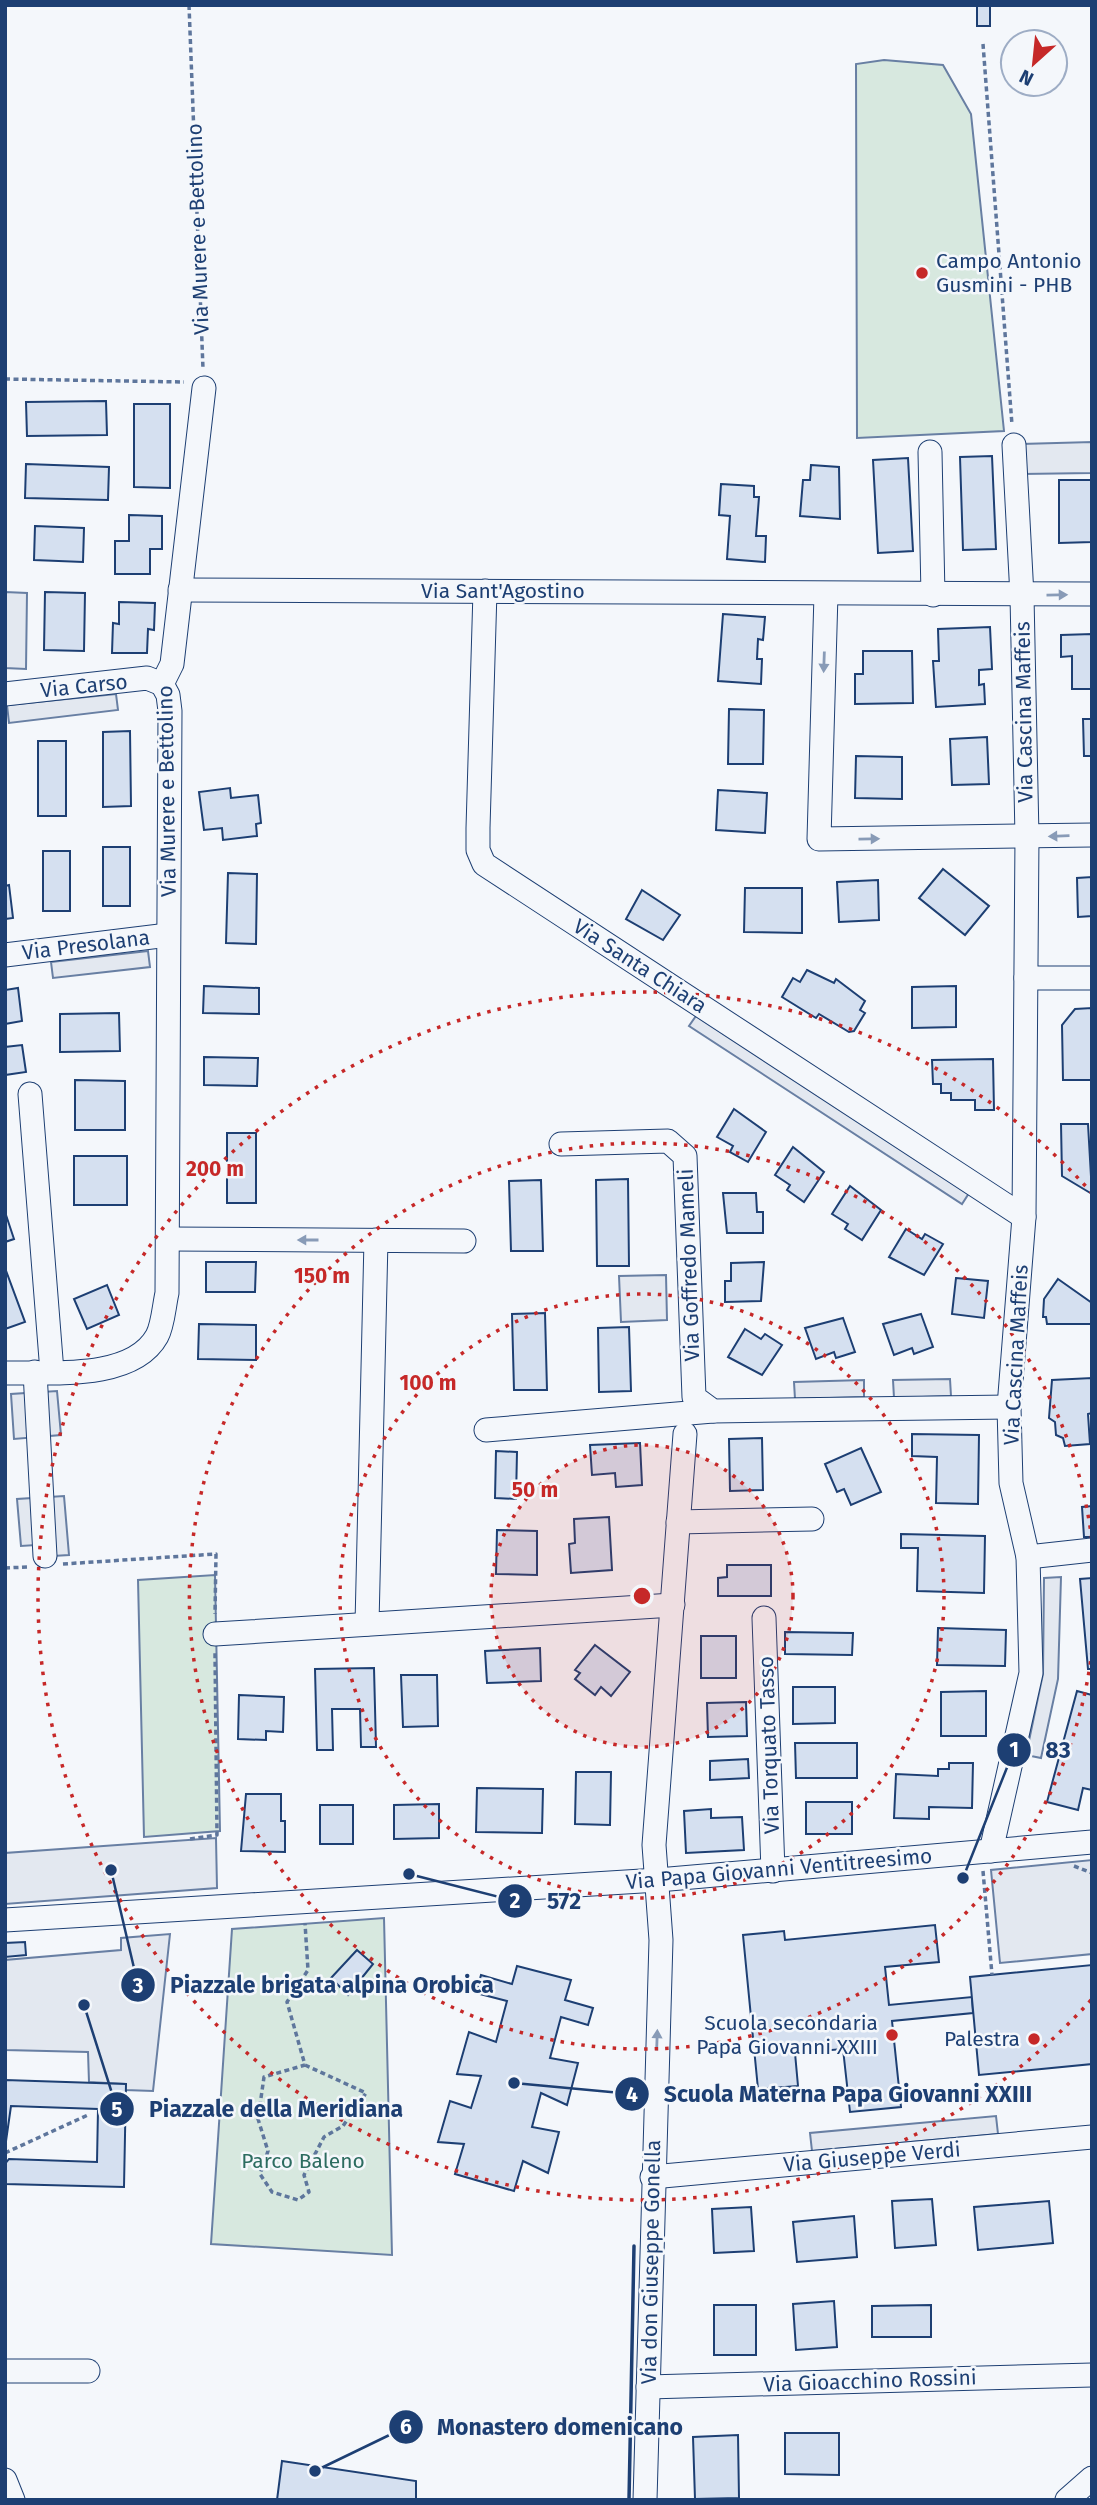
<svg xmlns="http://www.w3.org/2000/svg" width="1097" height="2505" font-family="'Fira Sans',sans-serif">
	<style>
		.green { fill: #d7e8df; stroke: #687fa3; stroke-width: 2 }
		.parking { fill: #e3e8f0; stroke: #687fa3; stroke-width: 2 }
		.building { fill: #d5e0f0; stroke: #1d3f73; stroke-width: 2 }
		.lines { fill: none; stroke-linecap: round; stroke-linejoin: round }
		.minor-casing { stroke: #1d3f73; stroke-width: 25 }
		.path { stroke: #5e769c; stroke-width: 3.5; stroke-dasharray: 5 3.5; stroke-linecap: butt }
		.minor { stroke: #f4f7fb; stroke-width: 23 }
		.wall { stroke: #1d3f73; stroke-width: 3.5 }
		.oneway { fill: #889bb7 }
		.ring { fill: none; stroke: #c62828; stroke-width: 3.5; stroke-dasharray: 3.5 7 }
		.poi-dot { fill: #c62828; stroke: #f4f7fb; stroke-width: 2.5 }
		.labels { text-anchor: middle; dominant-baseline: central; stroke-width: 5; stroke-linejoin: round; paint-order: stroke }
		.street-label { font-size: 21px; fill: #1d3f73; stroke: #f4f7fb }
		.poi-label { font-size: 21px; fill: #1d3f73; stroke: #f4f7fb; text-anchor: end }
		.park-label { font-size: 21px; fill: #2c6c60; stroke: #f4f7fb }
		.centre { fill: #c62828; stroke: #f4f7fb; stroke-width: 3.5 }
		.ring-label { font-size: 21px; text-anchor: middle; font-weight: bold; fill: #c62828; stroke: #f4f7fb; stroke-width: 5; stroke-linejoin: round; paint-order: stroke }
		.leader { fill: none; stroke: #1d3f73; stroke-width: 2.5 }
		.callout-dot { fill: #1d3f73; stroke: #f4f7fb; stroke-width: 2.5 }
		.mark-label { font-size: 21px; text-anchor: middle; font-weight: bold; fill: #fff }
		.callout-label { font-size: 23px; text-anchor: middle; font-weight: bold; fill: #1d3f73; stroke: #f4f7fb; stroke-width: 5; stroke-linejoin: round; paint-order: stroke }
	</style>
	<rect width="100%" height="100%" fill="#f4f7fb"/>
	<g class="green">
		<polygon points="884,60 943,65 971,114 1004,431 857,438 856,64"/>
		<polygon points="215,1575 220,1831 144,1837 138,1580"/>
		<polygon points="384,1918 392,2255 211,2244 232,1929"/>
	</g>
	<g class="parking">
		<polygon points="1092,442 1092,473 1022,474 1021,444"/>
		<polygon points="5,592 27,593 26,669 5,668"/>
		<polygon points="116,694 118,710 9,723 7,705"/>
		<polygon points="148,951 150,967 53,978 51,962"/>
		<polygon points="698,1013 971,1190 962,1204 689,1026"/>
		<polygon points="666,1275 667,1320 621,1322 619,1276"/>
		<polygon points="950,1379 951,1396 894,1398 893,1380"/>
		<polygon points="864,1380 864,1397 795,1399 794,1382"/>
		<polygon points="57,1391 61,1435 14,1439 11,1394"/>
		<polygon points="64,1496 69,1555 53,1556 52,1544 21,1546 17,1499"/>
		<polygon points="1061,1577 1058,1679 1041,1758 1026,1755 1043,1674 1044,1578"/>
		<polygon points="216,1838 217,1888 5,1904 5,1853"/>
		<polygon points="1092,1860 1092,1954 1000,1963 991,1870"/>
		<polygon points="170,1934 153,2091 125,2090 125,2084 89,2082 88,2052 5,2050 5,1960 121,1950 121,1938"/>
		<polygon points="996,2116 998,2134 812,2151 810,2133"/>
	</g>
	<g class="building">
		<rect x="977" y="5" width="13" height="21"/>
		<polygon points="106,401 107,435 27,436 26,402"/>
		<polygon points="134,404 170,404 170,488 134,487"/>
		<polygon points="992,456 996,549 963,550 960,457"/>
		<polygon points="908,458 913,551 878,553 873,460"/>
		<polygon points="26,464 109,467 108,500 25,498"/>
		<polygon points="811,465 839,467 840,519 800,516 803,480 810,480"/>
		<polygon points="1059,480 1092,480 1092,542 1059,543"/>
		<polygon points="721,484 754,486 754,497 759,497 756,536 766,536 765,562 727,559 730,516 719,515"/>
		<polygon points="129,515 162,516 162,549 150,549 150,574 115,574 115,541 129,541"/>
		<polygon points="35,526 84,528 83,562 34,560"/>
		<polygon points="45,592 85,593 84,651 44,650"/>
		<polygon points="119,602 155,603 154,630 148,629 147,653 112,653 113,623 119,624"/>
		<polygon points="723,614 765,617 763,640 758,639 757,659 762,659 761,684 718,681"/>
		<polygon points="990,627 992,669 979,670 979,685 984,684 985,704 936,707 933,661 939,661 938,629"/>
		<polygon points="1092,634 1092,689 1072,689 1072,656 1061,657 1061,635"/>
		<polygon points="863,651 912,651 913,703 855,704 855,674 863,674"/>
		<polygon points="729,709 764,710 763,764 728,764"/>
		<polygon points="1083,719 1092,719 1092,769 1092,756 1084,756"/>
		<polygon points="130,731 131,806 103,807 103,732"/>
		<polygon points="987,737 989,784 952,785 950,739"/>
		<rect x="38" y="741" width="28" height="75"/>
		<polygon points="856,756 902,757 902,799 855,798"/>
		<polygon points="230,788 231,798 258,795 261,823 256,824 257,836 223,840 222,828 204,830 199,792"/>
		<polygon points="718,790 767,793 765,833 716,830"/>
		<rect x="103" y="847" width="27" height="59"/>
		<rect x="43" y="851" width="27" height="60"/>
		<polygon points="943,869 989,906 965,935 919,898"/>
		<polygon points="228,873 257,874 256,944 226,943"/>
		<polygon points="1092,877 1092,916 1078,917 1077,878"/>
		<polygon points="878,880 879,920 839,922 837,882"/>
		<polygon points="9,885 13,918 5,919 5,886"/>
		<polygon points="745,888 802,888 802,933 744,932"/>
		<polygon points="642,890 680,915 663,940 626,919"/>
		<polygon points="807,970 834,983 836,979 865,1001 860,1010 865,1013 854,1031 849,1032 819,1014 816,1018 782,997 793,978 800,982"/>
		<polygon points="204,986 259,988 259,1014 203,1013"/>
		<polygon points="956,986 956,1027 912,1028 912,987"/>
		<polygon points="18,988 22,1021 5,1024 5,990"/>
		<polygon points="1092,1008 1092,1080 1063,1080 1062,1025 1075,1009"/>
		<polygon points="119,1013 120,1051 60,1052 60,1014"/>
		<polygon points="22,1045 26,1072 5,1075 5,1047"/>
		<polygon points="204,1057 258,1058 257,1086 204,1085"/>
		<polygon points="993,1059 994,1110 975,1110 975,1100 951,1100 951,1093 941,1093 941,1084 933,1084 932,1060"/>
		<polygon points="75,1080 125,1081 125,1130 75,1130"/>
		<polygon points="734,1109 766,1132 748,1162 730,1152 733,1146 717,1137"/>
		<polygon points="1061,1124 1088,1124 1092,1194 1062,1176"/>
		<rect x="227" y="1133" width="29" height="70"/>
		<polygon points="793,1147 824,1172 804,1202 787,1190 790,1185 775,1175"/>
		<rect x="74" y="1156" width="53" height="49"/>
		<polygon points="628,1179 629,1266 597,1266 596,1180"/>
		<polygon points="541,1180 543,1251 511,1251 509,1181"/>
		<polygon points="850,1186 881,1210 862,1240 845,1229 848,1224 832,1214"/>
		<polygon points="723,1193 756,1193 757,1212 763,1212 763,1233 727,1233"/>
		<polygon points="5,1212 14,1239 5,1242"/>
		<polygon points="906,1229 922,1239 925,1234 943,1244 924,1275 889,1257"/>
		<polygon points="206,1262 256,1262 255,1292 206,1292"/>
		<polygon points="764,1262 761,1301 725,1302 725,1281 731,1281 731,1263"/>
		<polygon points="5,1268 25,1322 5,1329"/>
		<polygon points="956,1278 988,1281 984,1318 952,1314"/>
		<polygon points="1058,1279 1092,1303 1092,1324 1047,1324 1046,1317 1043,1317 1044,1299"/>
		<polygon points="107,1285 119,1315 87,1329 74,1299"/>
		<polygon points="545,1313 547,1390 514,1390 512,1314"/>
		<polygon points="921,1314 933,1347 914,1354 912,1348 894,1355 883,1324"/>
		<polygon points="843,1318 855,1352 836,1358 834,1352 816,1359 805,1328"/>
		<polygon points="199,1324 256,1325 256,1360 198,1359"/>
		<polygon points="629,1327 631,1391 599,1392 598,1328"/>
		<polygon points="745,1329 761,1339 765,1334 782,1345 762,1375 728,1357"/>
		<polygon points="1092,1378 1092,1413 1088,1414 1090,1444 1065,1446 1063,1438 1056,1435 1055,1422 1049,1418 1052,1380"/>
		<polygon points="912,1434 979,1435 978,1504 936,1503 937,1457 912,1456"/>
		<polygon points="762,1438 763,1490 730,1491 729,1439"/>
		<polygon points="640,1443 642,1485 616,1487 615,1473 592,1475 590,1445"/>
		<polygon points="861,1448 881,1492 851,1505 844,1489 837,1492 825,1464"/>
		<polygon points="496,1451 517,1452 516,1499 495,1498"/>
		<polygon points="1092,1506 1092,1537 1084,1537 1082,1507"/>
		<polygon points="609,1517 612,1570 571,1573 569,1544 575,1543 574,1519"/>
		<polygon points="497,1530 537,1531 537,1575 496,1574"/>
		<polygon points="901,1534 985,1536 984,1593 917,1591 918,1548 901,1548"/>
		<polygon points="727,1565 771,1565 771,1596 718,1596 718,1578 727,1577"/>
		<polygon points="1092,1578 1092,1669 1088,1669 1080,1579"/>
		<polygon points="938,1628 1006,1630 1005,1666 937,1665"/>
		<polygon points="785,1632 853,1633 852,1655 785,1654"/>
		<rect x="701" y="1636" width="35" height="42"/>
		<polygon points="595,1645 630,1672 611,1696 601,1687 595,1695 575,1679 580,1673 575,1670"/>
		<polygon points="540,1648 541,1681 487,1683 485,1651"/>
		<polygon points="374,1668 376,1747 361,1747 360,1709 332,1709 333,1750 317,1750 315,1669"/>
		<polygon points="401,1675 437,1675 438,1726 403,1727"/>
		<polygon points="793,1687 835,1687 835,1723 793,1724"/>
		<polygon points="986,1691 986,1736 941,1736 941,1692"/>
		<polygon points="1077,1691 1092,1695 1092,1790 1083,1788 1078,1810 1047,1802"/>
		<polygon points="239,1695 284,1697 283,1732 266,1731 266,1740 238,1739"/>
		<polygon points="746,1702 747,1736 708,1737 707,1703"/>
		<polygon points="795,1743 857,1743 857,1778 796,1778"/>
		<polygon points="748,1759 749,1778 710,1780 710,1761"/>
		<polygon points="949,1763 973,1763 972,1808 929,1807 929,1819 894,1818 896,1774 938,1776 938,1769 949,1769"/>
		<polygon points="576,1772 611,1772 610,1825 575,1824"/>
		<polygon points="477,1788 543,1789 542,1833 476,1832"/>
		<polygon points="246,1794 281,1794 281,1821 285,1821 285,1852 241,1851"/>
		<rect x="806" y="1802" width="46" height="32"/>
		<polygon points="439,1804 439,1838 394,1839 394,1805"/>
		<rect x="320" y="1805" width="33" height="39"/>
		<polygon points="711,1809 711,1818 742,1817 744,1850 686,1853 684,1811"/>
		<polygon points="935,1925 939,1962 885,1967 889,2005 972,1997 973,2013 892,2021 901,2107 850,2112 843,2049 795,2053 798,2086 758,2089 743,1935 784,1931 785,1940"/>
		<polygon points="25,1942 26,1955 5,1957 5,1943"/>
		<polygon points="357,1950 373,1964 348,1995 331,1978"/>
		<polygon points="1092,1965 1092,2064 979,2075 970,1977"/>
		<polygon points="517,1966 571,1980 565,2000 593,2008 588,2025 561,2017 550,2058 578,2063 567,2105 541,2093 532,2127 559,2132 548,2173 523,2161 514,2191 455,2174 464,2144 438,2142 450,2101 471,2108 481,2076 457,2074 469,2032 496,2042 507,2001 476,1993 481,1975 512,1984"/>
		<polygon points="5,2080 126,2084 124,2187 5,2184 5,2164 9,2159 97,2162 98,2109 11,2106 5,2148"/>
		<polygon points="932,2199 936,2245 895,2248 892,2201"/>
		<polygon points="1049,2201 1053,2243 978,2250 974,2207"/>
		<polygon points="751,2207 754,2251 714,2253 712,2209"/>
		<polygon points="854,2216 857,2257 797,2262 793,2222"/>
		<polygon points="834,2301 837,2347 796,2350 793,2304"/>
		<rect x="714" y="2305" width="42" height="50"/>
		<polygon points="931,2305 931,2337 872,2337 872,2306"/>
		<polygon points="785,2433 839,2433 839,2475 785,2474"/>
		<polygon points="738,2435 739,2498 695,2499 693,2437"/>
		<polygon points="282,2461 416,2481 416,2500 277,2500"/>
	</g>
	<g class="lines">
		<defs>
			<g id="minor">
				<polyline points="930,452 933,595"/>
				<polyline points="180,590 1092,594"/>
				<polyline points="485,591 478,828 478,850 484,864 1024,1217"/>
				<polyline points="826,594 819,839 1092,835"/>
				<polyline points="5,694 147,678 162,684"/>
				<polyline points="5,955 168,935"/>
				<polyline points="1026,978 1092,978"/>
				<polyline points="30,1094 52,1372"/>
				<polyline points="561,1144 668,1141 685,1156 694,1397 713,1411 1009,1407"/>
				<polyline points="170,1239 464,1241"/>
				<polyline points="35,1372 45,1556"/>
				<path d="M5 1373C49 1372 132 1381 157 1336 163 1325 164 1306 167 1293L170 711 168 695 162 684 172 664 204 388"/>
				<polyline points="486,1430 713,1411"/>
				<polyline points="678,1522 812,1519"/>
				<polyline points="1028,1557 1092,1550"/>
				<polyline points="764,1618 773,1871"/>
				<polyline points="367,1624 376,1240"/>
				<polyline points="215,1634 673,1605"/>
				<polyline points="991,1851 1031,1673 1028,1557 1011,1483 1009,1407 1024,1217 1027,837 1022,596 1014,445"/>
				<polyline points="5,1920 658,1880 1092,1842"/>
				<polyline points="652,2177 1092,2137"/>
				<polyline points="5,2371 88,2371"/>
				<polyline points="648,2387 1092,2375"/>
				<polyline points="5,2480 13,2500"/>
				<polyline points="645,2500 661,1940 654,1845 685,1434"/>
				<polyline points="1067,2500 1092,2478"/>
			</g>
		</defs>
		<use href="#minor" class="minor-casing"/>
		<g class="path">
			<polyline points="189,5 203,369"/>
			<polyline points="983,44 1012,425"/>
			<polyline points="5,379 184,382"/>
			<polyline points="63,1564 216,1554 215,1614"/>
			<polyline points="5,1568 27,1567"/>
			<polyline points="190,1839 217,1835 215,1653"/>
			<polyline points="1074,1866 1092,1873"/>
			<polyline points="983,1871 992,1975"/>
			<polyline points="305,2065 366,2093 343,2126 324,2137 304,2175 309,2192 298,2200 272,2192 260,2174 268,2151 258,2119 264,2077 305,2065 287,2002 308,1970 305,1923"/>
			<polyline points="5,2153 90,2114"/>
		</g>
		<use href="#minor" class="minor"/>
		<polyline class="wall" points="629,2500 634,2246"/>
	</g>
	<defs><path id="oneway-solid" d="M-6-.8H1V-3.2L6.5 0L1 3.2V.8H-6Z" transform="scale(1.75)"/></defs>
	<g class="oneway">
		<use href="#oneway-solid" transform="translate(1057 595) rotate(-1)"/>
		<use href="#oneway-solid" transform="translate(824 662) rotate(92)"/>
		<use href="#oneway-solid" transform="translate(1059 836) rotate(178)"/>
		<use href="#oneway-solid" transform="translate(869 839) rotate(-1)"/>
		<use href="#oneway-solid" transform="translate(308 1240) rotate(-180)"/>
		<use href="#oneway-solid" transform="translate(657 2040) rotate(-88)"/>
	</g>
	<circle cx="642" cy="1596" r="151" fill="#c62828" fill-opacity=".12"/>
	<g class="ring">
		<circle cx="642" cy="1596" r="151"/>
		<circle cx="642" cy="1596" r="302"/>
		<path d="M1092 1651A453 453 0 1 1 1092 1541"/>
		<path d="M1091 2000A604 604 0 1 1 1091 1192"/>
	</g>
	<g class="poi-dot">
		<circle cx="922" cy="273" r="7"/>
		<circle cx="892" cy="2035" r="7"/>
		<circle cx="1034" cy="2039" r="7"/>
	</g>
	<g class="labels">
		<g class="street-label">
			<text transform="translate(198 229) rotate(-92)">Via Murere e Bettolino</text>
			<text x="503" y="591">Via Sant'Agostino</text>
			<text transform="translate(84 686) rotate(-6)">Via Carso</text>
			<text transform="translate(1024 712) rotate(-91)">Via Cascina Maffeis</text>
			<text transform="translate(167 791) rotate(-91)">Via Murere e Bettolino</text>
			<text transform="translate(86 945) rotate(-7)">Via Presolana</text>
			<text transform="translate(640 966) rotate(33)">Via Santa Chiara</text>
			<text transform="translate(689 1265) rotate(-92)">Via Goffredo Mameli</text>
			<text transform="translate(1016 1355) rotate(-87)">Via Cascina Maffeis</text>
			<text transform="translate(769 1745) rotate(-92)">Via Torquato Tasso</text>
			<text transform="translate(779 1869) rotate(-5)">Via Papa Giovanni Ventitreesimo</text>
			<text transform="translate(872 2157) rotate(-5)">Via Giuseppe Verdi</text>
			<text transform="translate(651 2262) rotate(-89)">Via don Giuseppe Gonella</text>
			<text transform="translate(870 2381) rotate(-2)">Via Gioacchino Rossini</text>
		</g>
		<g class="poi-label">
			<text x="936" y="261" text-anchor="start">Campo Antonio<tspan x="936" dy="24">Gusmini - PHB</tspan></text>
			<text x="878" y="2023">Scuola secondaria<tspan x="878" dy="24">Papa Giovanni XXIII</tspan></text>
			<text x="1020" y="2039">Palestra</text>
		</g>
		<g class="park-label">
			<text x="303" y="2161">Parco Baleno</text>
		</g>
	</g>
	<circle cx="642" cy="1596" r="10" class="centre"/>
	<g class="ring-label">
		<text x="215" y="1176">200 m</text>
		<text x="322" y="1283">150 m</text>
		<text x="428" y="1390">100 m</text>
		<text x="535" y="1497">50 m</text>
	</g>
	<path class="leader" d="M963 1878L1014 1750M409 1874L515 1901M111 1870L138 1985M514 2083L632 2094M84 2005L117 2109M315 2471L406 2427"/>
	<g class="callout-dot">
		<circle cx="963" cy="1878" r="7"/>
		<circle cx="409" cy="1874" r="7"/>
		<circle cx="111" cy="1870" r="7"/>
		<circle cx="514" cy="2083" r="7"/>
		<circle cx="84" cy="2005" r="7"/>
		<circle cx="315" cy="2471" r="7"/>
		<circle cx="1014" cy="1750" r="18"/>
		<circle cx="515" cy="1901" r="18"/>
		<circle cx="138" cy="1985" r="18"/>
		<circle cx="632" cy="2094" r="18"/>
		<circle cx="117" cy="2109" r="18"/>
		<circle cx="406" cy="2427" r="18"/>
	</g>
	<g class="mark-label">
		<text x="1014" y="1757">1</text>
		<text x="515" y="1908">2</text>
		<text x="138" y="1993">3</text>
		<text x="632" y="2102">4</text>
		<text x="117" y="2117">5</text>
		<text x="406" y="2434">6</text>
	</g>
	<g class="callout-label">
		<text x="1058" y="1758">83</text>
		<text x="564" y="1909">572</text>
		<text x="332" y="1993">Piazzale brigata alpina Orobica</text>
		<text x="848" y="2102">Scuola Materna Papa Giovanni XXIII</text>
		<text x="276" y="2117">Piazzale della Meridiana</text>
		<text x="560" y="2435">Monastero domenicano</text>
	</g>
	<rect width="1097" height="2505" fill="none" stroke="#1d3f73" stroke-width="14"/>
	<g transform="translate(1034 63) rotate(207)"><circle r="33" fill="#f4f7fb" stroke="#9eadc5" stroke-width="2"/>
	<path d="M0-5L12 26L0 18L-12 26Z" fill="#c62828"/>
	<text y="-10" font-size="19" font-weight="bold" text-anchor="middle" fill="#1d3f73">N</text>
	</g>
</svg>
